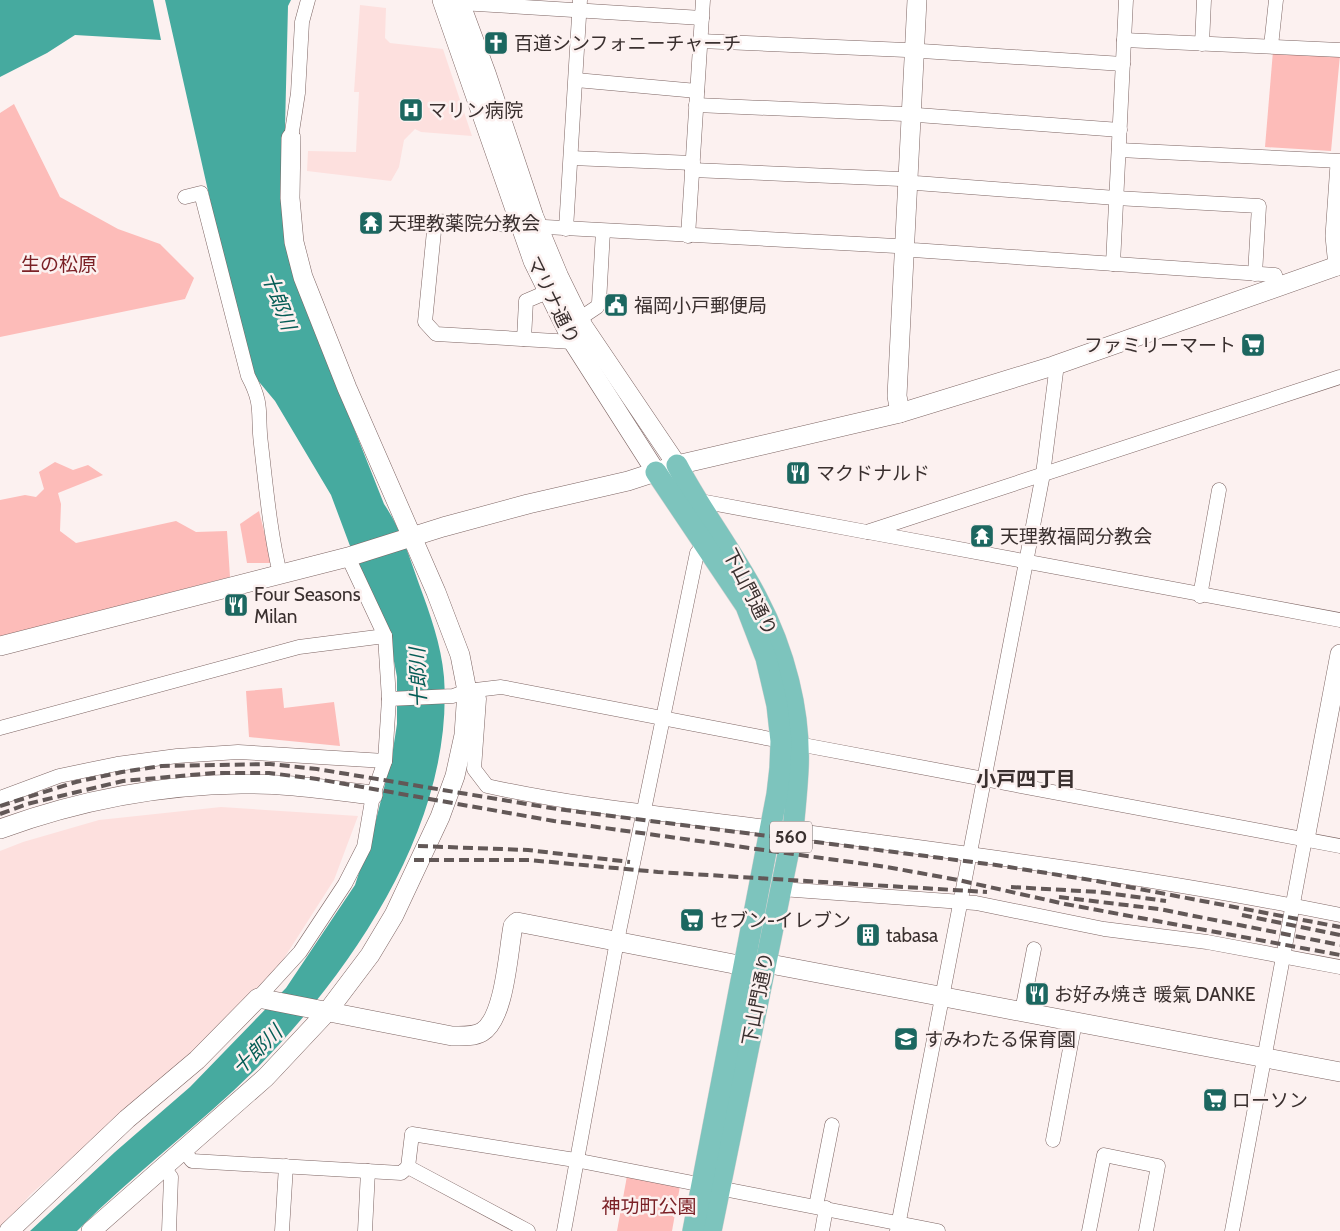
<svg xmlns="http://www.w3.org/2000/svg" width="1340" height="1231" font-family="Cabin,'Noto Sans JP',sans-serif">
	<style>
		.built { fill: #fde0de }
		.green { fill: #fdbcb9 }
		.water { fill: #46aa9f }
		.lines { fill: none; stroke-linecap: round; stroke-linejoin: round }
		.street-casing { stroke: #7d6563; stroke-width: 15 }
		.secondary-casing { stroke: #7d6563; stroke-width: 20 }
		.primary-casing { stroke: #d4d1d1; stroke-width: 22 }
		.street { stroke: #fff; stroke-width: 14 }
		.secondary { stroke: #fff; stroke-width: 19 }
		.primary { stroke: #7dc4bd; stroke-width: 21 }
		.rail { stroke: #625857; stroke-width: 4; stroke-dasharray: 10 5; stroke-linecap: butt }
		.labels { text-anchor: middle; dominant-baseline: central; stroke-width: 5; stroke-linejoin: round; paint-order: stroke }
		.shield { fill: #fcf1f0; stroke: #746a69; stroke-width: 1 }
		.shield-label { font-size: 18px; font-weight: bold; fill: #3a302f }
		.poi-label { font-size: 19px; fill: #3a302f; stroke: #fcf1f0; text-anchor: start }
		.park-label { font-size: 19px; fill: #7b2126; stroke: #fcf1f0 }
		.street-label { font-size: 19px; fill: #3a302f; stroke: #fcf1f0 }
		.water-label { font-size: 20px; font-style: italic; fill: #055d56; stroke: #fcf1f0 }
		.neighbourhood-label { font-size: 20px; font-weight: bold; fill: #3a302f; stroke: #fcf1f0 }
	</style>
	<rect width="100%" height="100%" fill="#fcf1f0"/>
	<g class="built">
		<polygon points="360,5 386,8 385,38 390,43 443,49 472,136 421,132 415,129 404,140 399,167 391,181 307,171 308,151 356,152 359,92 354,92"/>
		<polygon points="221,807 358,816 334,880 281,963 208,1039 31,1194 0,1229 0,851 23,842 99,820"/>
	</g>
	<g class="green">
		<polygon points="1273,51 1340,55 1331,151 1265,147"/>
		<polygon points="14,104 60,197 118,229 160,244 194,278 185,299 0,337 0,113"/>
		<polygon points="55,462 73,470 88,465 103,475 58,493 61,504 60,531 76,543 176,521 196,532 227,531 230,577 0,637 0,500 25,495 36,497 44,489 39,472"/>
		<polygon points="259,511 272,563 247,563 240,524"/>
		<polygon points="282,688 284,708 334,702 340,746 249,737 246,691"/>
		<polygon points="627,1176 680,1186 672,1231 617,1231"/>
	</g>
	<g class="water">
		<polygon points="0,0 153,0 161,40 75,35 47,53 0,77"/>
		<path d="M165 0H291L288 6 283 209 292 272 384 504C401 529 409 556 419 584 430 614 441 644 444 677 454 821 355 967 259 1066 201 1124 134 1173 77 1231H30L115 1152 190 1087 286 988 355 885 375 824 392 756 397 724V677L389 635 359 570 331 495 275 401 255 377 227 275Z"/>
	</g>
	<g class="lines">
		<defs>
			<g id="street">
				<polyline points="460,3 702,18"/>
				<polyline points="1124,40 1340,50"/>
				<polyline points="700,41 906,50 1123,64"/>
				<polyline points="1202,44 1204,0"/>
				<polyline points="1271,46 1276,0"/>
				<polyline points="576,80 697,91"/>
				<polyline points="696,105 904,114 1120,130"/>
				<polyline points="291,138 298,93 302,22 308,0"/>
				<polyline points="1119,150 1340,161"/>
				<polyline points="571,158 693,163"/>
				<polyline points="692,170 900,179 916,183 1116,198 1259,206 1255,274"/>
				<path d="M185 197 201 193 248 376C264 406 257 413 261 444 266 487 270 532 280 574"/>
				<polyline points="566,229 580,0"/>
				<polyline points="688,236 703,0"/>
				<polyline points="1113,264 1126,0"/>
				<polyline points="579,319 597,307 599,303 603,231"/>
				<polyline points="524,339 526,301 547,292"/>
				<polyline points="573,342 436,334 425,322 435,221 896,246 913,250 1275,275 1279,287"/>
				<polyline points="695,500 867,532 1340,377"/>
				<polyline points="868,532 1340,620"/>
				<polyline points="348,557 385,636 389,699"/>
				<polyline points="1200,596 1219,490"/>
				<path d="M477 690 479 699 474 769 487 786C581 807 678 815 774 828 964 853 1153 877 1340 915"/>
				<polyline points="0,728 299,647 385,636"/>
				<polyline points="798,744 1340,846"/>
				<polyline points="0,798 59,776 117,764 177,756 238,752 385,761"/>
				<polyline points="781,889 976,903 1104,929 1207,942 1340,967"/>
				<polyline points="258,998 300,952 345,884 364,847 373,795 385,761 389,699 453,696 467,691 501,687 781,741"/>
				<polyline points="1022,1011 1034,949"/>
				<polyline points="1053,1140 1075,1022"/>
				<polyline points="184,1151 192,1161 401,1173 408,1167 528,1231"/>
				<polyline points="408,1167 412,1134 575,1160 938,1231"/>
				<polyline points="164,1168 171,1177 169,1231"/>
				<polyline points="816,1206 832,1125"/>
				<polyline points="282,1231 286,1166"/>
				<polyline points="365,1231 368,1171"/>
				<polyline points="564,1231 617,941 697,553 704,544"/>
				<polyline points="822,1231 826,1208"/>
				<polyline points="897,1231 1043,474 1056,372 1053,366"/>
				<polyline points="1089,1231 1104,1155 1158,1166 1146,1231"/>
				<polyline points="1232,1231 1305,839"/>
			</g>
			<g id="secondary">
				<polyline points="442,0 533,261 573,342 656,472"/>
				<polyline points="459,0 486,73 534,217 559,277 583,326 677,465"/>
				<polyline points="1338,266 1335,236 1340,164"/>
				<polyline points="900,413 897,396 917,0"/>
				<polyline points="0,646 348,557 443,527 528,504 628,481 677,465 900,413 1053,366 1340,265"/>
				<path d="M0 829C77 801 159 785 241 784 285 783 329 790 373 795"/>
				<polyline points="1305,839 1340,654"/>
				<path d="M9 1231 127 1119 197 1060 258 998 452 1036C462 1036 473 1037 482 1032 505 1018 508 952 513 926L517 922 744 966 765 963 1340 1072"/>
				<polyline points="91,1231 266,1077 327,1012 370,955 394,915 440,817 455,776 464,735 467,691 460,655 436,592 347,388 303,277 294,242 290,198 291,138"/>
			</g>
			<g id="primary">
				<path d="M677 465C701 511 733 552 757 598 784 649 801 712 798 770 797 790 795 810 793 830L711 1231"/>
				<polyline points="656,472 746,606 766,658 777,705 781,741 780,768 777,794 693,1231"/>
			</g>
		</defs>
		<use href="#street" class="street-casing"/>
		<use href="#secondary" class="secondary-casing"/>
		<use href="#primary" class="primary-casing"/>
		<use href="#street" class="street"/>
		<use href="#secondary" class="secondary"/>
		<use href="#primary" class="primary"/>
		<g class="rail">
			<polyline points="0,806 76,782 122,772 162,766 270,764 317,769 557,809 996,865 1097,881 1340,927"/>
			<polyline points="0,814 27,804 123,781 214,773 269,773 317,779 554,821 887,867 958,880 1065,904 1340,955"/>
			<polyline points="418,846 528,850 630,862"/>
			<polyline points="414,860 529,860 658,872 987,892"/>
			<polyline points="1011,887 1099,892 1166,901"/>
			<polyline points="1059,897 1159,909 1340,945"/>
			<polyline points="1242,915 1340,935"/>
		</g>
	</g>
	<defs>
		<symbol id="church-square" viewBox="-11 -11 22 22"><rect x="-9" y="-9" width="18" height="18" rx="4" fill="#1c6760" stroke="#fcf1f0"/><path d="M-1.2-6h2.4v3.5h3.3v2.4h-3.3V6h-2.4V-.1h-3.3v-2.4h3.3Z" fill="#fff"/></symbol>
		<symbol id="hospital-square" viewBox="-11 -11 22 22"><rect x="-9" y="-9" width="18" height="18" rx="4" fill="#1c6760" stroke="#fcf1f0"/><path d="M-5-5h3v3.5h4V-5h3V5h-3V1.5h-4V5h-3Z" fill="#fff"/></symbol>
		<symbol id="temple-square" viewBox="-11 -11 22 22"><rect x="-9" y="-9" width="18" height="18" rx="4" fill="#1c6760" stroke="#fcf1f0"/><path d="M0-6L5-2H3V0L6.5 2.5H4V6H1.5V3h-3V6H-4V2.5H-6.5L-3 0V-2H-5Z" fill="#fff"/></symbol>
		<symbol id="civic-square" viewBox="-11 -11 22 22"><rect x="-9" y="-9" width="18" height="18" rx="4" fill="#1c6760" stroke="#fcf1f0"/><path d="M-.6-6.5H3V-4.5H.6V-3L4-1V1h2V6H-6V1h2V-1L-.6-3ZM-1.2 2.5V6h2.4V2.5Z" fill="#fff"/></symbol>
		<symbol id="supermarket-square" viewBox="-11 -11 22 22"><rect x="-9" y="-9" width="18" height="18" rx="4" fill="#1c6760" stroke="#fcf1f0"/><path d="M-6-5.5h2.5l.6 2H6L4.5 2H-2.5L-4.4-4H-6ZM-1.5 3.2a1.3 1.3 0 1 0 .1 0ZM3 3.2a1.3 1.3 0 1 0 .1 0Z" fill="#fff"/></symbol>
		<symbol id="restaurant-square" viewBox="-11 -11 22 22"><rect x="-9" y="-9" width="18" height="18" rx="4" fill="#1c6760" stroke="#fcf1f0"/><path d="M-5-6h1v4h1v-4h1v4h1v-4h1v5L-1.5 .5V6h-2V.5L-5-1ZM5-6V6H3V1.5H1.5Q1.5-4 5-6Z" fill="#fff"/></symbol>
		<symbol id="building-square" viewBox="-11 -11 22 22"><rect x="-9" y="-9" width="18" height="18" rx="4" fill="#1c6760" stroke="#fcf1f0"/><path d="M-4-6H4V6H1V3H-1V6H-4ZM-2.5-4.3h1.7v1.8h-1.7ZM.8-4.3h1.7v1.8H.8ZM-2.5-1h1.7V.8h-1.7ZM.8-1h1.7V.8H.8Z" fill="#fff"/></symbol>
		<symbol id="school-square" viewBox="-11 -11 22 22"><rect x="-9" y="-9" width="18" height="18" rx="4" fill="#1c6760" stroke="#fcf1f0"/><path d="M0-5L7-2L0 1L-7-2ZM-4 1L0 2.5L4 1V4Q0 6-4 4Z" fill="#fff"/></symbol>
	</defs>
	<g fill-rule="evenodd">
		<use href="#church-square" x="482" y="29" width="28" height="28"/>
		<use href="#hospital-square" x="397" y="96" width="28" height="28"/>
		<use href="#temple-square" x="357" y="209" width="28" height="28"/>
		<use href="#civic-square" x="602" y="291" width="28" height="28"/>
		<use href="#supermarket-square" x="1239" y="331" width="28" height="28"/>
		<use href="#restaurant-square" x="784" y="459" width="28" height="28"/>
		<use href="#temple-square" x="968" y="522" width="28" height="28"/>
		<use href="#restaurant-square" x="222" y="591" width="28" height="28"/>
		<use href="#supermarket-square" x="678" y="906" width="28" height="28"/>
		<use href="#building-square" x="854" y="921" width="28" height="28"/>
		<use href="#restaurant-square" x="1023" y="980" width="28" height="28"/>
		<use href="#school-square" x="892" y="1025" width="28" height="28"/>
		<use href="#supermarket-square" x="1201" y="1086" width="28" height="28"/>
	</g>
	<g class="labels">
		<rect class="shield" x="770" y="821.5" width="42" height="31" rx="4"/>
		<g class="shield-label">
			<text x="791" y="837">560</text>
		</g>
		<g class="poi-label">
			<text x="514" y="43">百道シンフォニーチャーチ</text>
			<text x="428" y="110">マリン病院</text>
			<text x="388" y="223">天理教薬院分教会</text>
			<text x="634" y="305">福岡小戸郵便局</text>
			<text x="1236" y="345" text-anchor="end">ファミリーマート</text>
			<text x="816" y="473">マクドナルド</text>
			<text x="1000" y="536">天理教福岡分教会</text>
			<text x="254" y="594">Four Seasons<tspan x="254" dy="22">Milan</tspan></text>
			<text x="710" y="920">セブン-イレブン</text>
			<text x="886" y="935">tabasa</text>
			<text x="1054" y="994">お好み焼き 暖氣 DANKE</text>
			<text x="924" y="1039">すみわたる保育園</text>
			<text x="1232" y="1100">ローソン</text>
		</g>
		<g class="park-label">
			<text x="59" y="264">生の松原</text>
			<text x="649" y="1206">神功町公園</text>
		</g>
		<g class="street-label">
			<text transform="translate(553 300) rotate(64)">マリナ通り</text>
			<text transform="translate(750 592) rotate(63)">下山門通り</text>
			<text transform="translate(758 999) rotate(-79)">下山門通り</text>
		</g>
		<g class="water-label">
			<text transform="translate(279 301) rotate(69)">十郎川</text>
			<text transform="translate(418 678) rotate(-92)">十郎川</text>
			<text transform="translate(257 1050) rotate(-44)">十郎川</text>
		</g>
		<g class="neighbourhood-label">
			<text x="1026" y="779">小戸四丁目</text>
		</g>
	</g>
</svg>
